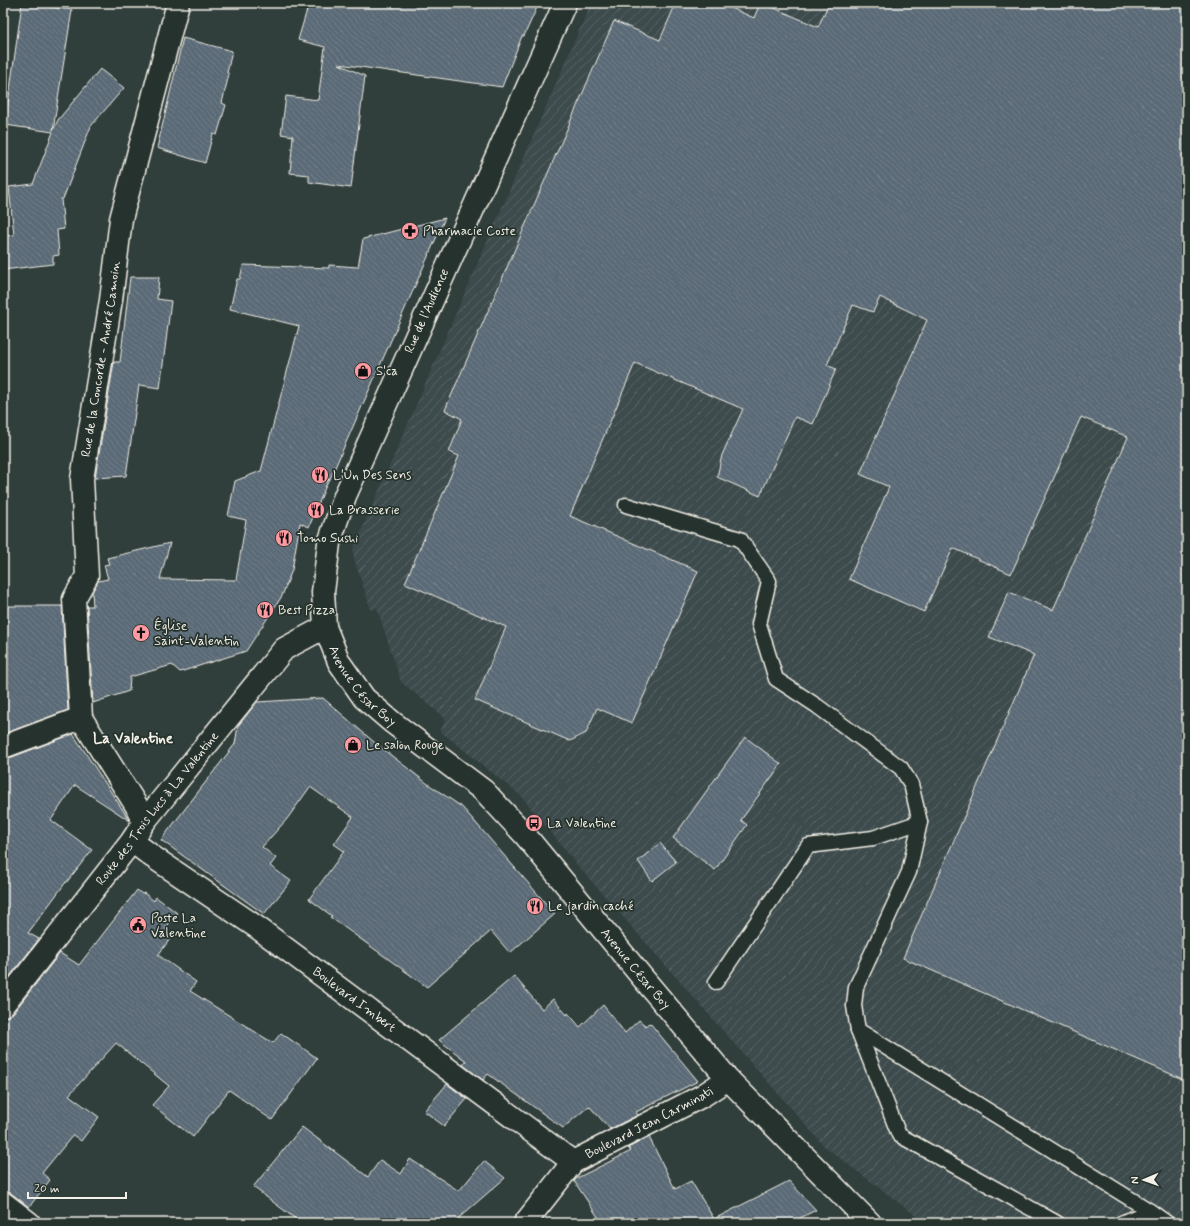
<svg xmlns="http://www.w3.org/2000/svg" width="1190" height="1226" font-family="Mynerve,sans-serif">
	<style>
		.industrial { fill: url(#industrial-furrows) }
		.building { fill: url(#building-back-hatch); stroke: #f4f1e8 }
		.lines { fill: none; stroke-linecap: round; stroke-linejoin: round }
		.lane-casing { stroke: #f4f1e8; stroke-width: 17 }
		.street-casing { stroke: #f4f1e8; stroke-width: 25 }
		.secondary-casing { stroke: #f4f1e8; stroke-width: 25 }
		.lane { stroke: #26332d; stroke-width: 14 }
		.street { stroke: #26332d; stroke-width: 22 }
		.secondary { stroke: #26332d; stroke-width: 22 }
		.labels { text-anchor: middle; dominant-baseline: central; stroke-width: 3.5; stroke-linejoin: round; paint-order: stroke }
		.poi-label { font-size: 13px; fill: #f4f1e8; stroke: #26332d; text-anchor: start }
		.street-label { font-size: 13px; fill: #f4f1e8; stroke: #26332d }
		.quarter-label { font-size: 15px; font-weight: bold; fill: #f4f1e8; stroke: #26332d }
	</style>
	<defs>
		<pattern id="industrial-furrows" width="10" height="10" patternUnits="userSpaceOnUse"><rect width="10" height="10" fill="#3d4b4d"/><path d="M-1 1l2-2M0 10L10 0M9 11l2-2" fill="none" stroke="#5a6567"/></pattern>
		<pattern id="building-back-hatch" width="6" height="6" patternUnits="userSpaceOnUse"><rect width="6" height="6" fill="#5a6a76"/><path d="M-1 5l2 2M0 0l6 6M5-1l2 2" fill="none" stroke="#72808a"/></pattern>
	</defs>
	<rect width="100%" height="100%" fill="#303e3c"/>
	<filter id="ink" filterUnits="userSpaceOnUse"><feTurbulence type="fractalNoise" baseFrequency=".025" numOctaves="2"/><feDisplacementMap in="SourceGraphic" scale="8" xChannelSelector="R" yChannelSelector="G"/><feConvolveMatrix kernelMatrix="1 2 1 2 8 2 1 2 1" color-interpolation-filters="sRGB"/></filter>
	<g filter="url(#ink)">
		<polygon class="industrial" points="591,3 1187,3 1187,1223 926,1223 923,1221 825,1147 580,868 521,796 440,731 446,719 401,682 377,608 371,610 354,559 353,550"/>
		<g class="building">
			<polygon points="22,3 72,10 53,130 58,120 100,69 124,88 91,126 63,199 61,199 64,229 57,230 59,255 53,256 53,264 3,270 3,236 14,235 9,187 33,184 53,132 5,125"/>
			<polygon points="309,3 371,3 395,7 396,3 539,3 524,36 522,36 502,87 339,64 365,76 351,188 309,182 309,175 290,173 293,136 281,134 286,96 318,100 325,47 298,40"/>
			<polygon points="676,3 720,3 754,18 760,3 763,3 818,27 829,3 1187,3 1187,1081 903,958 1034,655 989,637 1009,592 1053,610 1128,437 1081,417 1011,574 953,548 924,612 849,579 889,487 860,474 927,320 880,297 873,312 853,305 827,365 836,369 813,424 795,417 760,496 717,477 722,455 743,409 635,363 570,516 698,571 632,723 597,708 586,733 570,741 475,700 506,627 405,583 459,456 449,452 462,419 445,410 614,21 660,40"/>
			<polygon points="183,38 232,51 227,73 229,74 222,103 226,105 217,135 213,134 205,163 157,148"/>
			<polygon points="445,218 329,481 329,478 309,527 300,523 292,570 282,596 246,651 180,672 172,665 130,677 129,691 93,703 87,606 93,606 92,592 98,581 108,579 104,565 109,564 107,558 170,543 160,579 236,580 246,520 228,516 235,481 261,471 299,326 230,309 237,279 240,279 243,265 329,268 329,265 358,267 363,239"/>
			<polygon points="130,277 159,277 157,299 171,301 160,388 139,385 126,476 95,478 114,362 120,362"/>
			<polygon points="3,606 62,606 68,710 3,734"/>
			<polygon points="323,698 374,742 428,784 462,807 555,914 510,953 491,931 427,987 330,917 332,916 309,899 344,851 334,844 353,817 310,787 287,819 262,847 276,858 270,866 291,881 264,914 161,840 235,744 238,726 257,702"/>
			<polygon points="73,734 130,821 75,785 51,820 92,850 66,883 66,882 28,933 39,939 3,985 3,759 7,759"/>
			<polygon points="745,737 781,764 741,820 747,825 715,870 673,838"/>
			<polygon points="660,843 676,862 652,881 638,861"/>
			<polygon points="137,890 142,894 144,893 154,901 156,897 177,913 165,929 173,935 158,955 196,982 190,991 273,1043 281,1033 317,1058 272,1120 229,1090 193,1137 152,1105 169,1086 116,1043 69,1095 99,1117 81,1141 73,1135 42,1173 50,1180 29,1207 11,1193 3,1191 3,1017 8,1016 13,1013 60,953 79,965"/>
			<polygon points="514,976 542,1009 553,999 567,1015 568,1013 580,1027 603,1005 625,1033 639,1020 646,1026 650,1023 698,1081 636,1112 638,1115 610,1129 589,1106 563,1128 488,1074 483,1080 463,1065 466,1061 439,1040"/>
			<polygon points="447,1084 467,1099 444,1126 424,1111"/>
			<polygon points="302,1127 368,1177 380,1160 401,1174 410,1159 459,1191 484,1161 505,1178 453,1223 301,1223 253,1187"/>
			<polygon points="649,1137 675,1189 691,1181 714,1219 789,1181 816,1210 790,1223 602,1223 574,1181 577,1178 631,1151 628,1148"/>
		</g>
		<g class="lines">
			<defs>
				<g id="lane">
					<polyline points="626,505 740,539 769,581 759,624 776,679 817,706 901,768 911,784 920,822 909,872 856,987 854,1006 858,1030 1150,1211 1167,1223"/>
					<polyline points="716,982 808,846 873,838 920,822"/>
					<polyline points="858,1030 899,1135 1057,1223"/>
					<polyline points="1121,1223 1150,1211"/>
				</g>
				<g id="street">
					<polyline points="3,747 81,718"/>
					<path id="s1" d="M144 822 136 805 81 718 74 599 87 576 82 479 111 300 121 219 178 3"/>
					<path id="s2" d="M132 841 153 857 258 928 573 1162"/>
					<polyline points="3,1203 29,1223"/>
					<path id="s3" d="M525 1223 573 1162 702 1096 728 1079"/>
				</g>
				<g id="secondary">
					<path id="s4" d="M565 3 345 496 329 543 323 592 325 627 339 662 364 698 392 722 484 791 525 835 642 977 728 1079 870 1223"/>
					<path id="s5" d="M3 1005 132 841 144 822 284 649 325 627"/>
				</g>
			</defs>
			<use href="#lane" class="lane-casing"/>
			<use href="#street" class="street-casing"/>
			<use href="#secondary" class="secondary-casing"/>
			<use href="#lane" class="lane"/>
			<use href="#street" class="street"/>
			<use href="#secondary" class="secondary"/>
		</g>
	</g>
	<defs>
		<symbol id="pharmacy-disc" viewBox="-11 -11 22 22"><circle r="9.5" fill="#ff9aa2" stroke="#26332d"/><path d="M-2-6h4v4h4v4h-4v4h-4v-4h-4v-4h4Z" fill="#111"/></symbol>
		<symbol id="shop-disc" viewBox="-11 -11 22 22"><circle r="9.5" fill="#ff9aa2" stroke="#26332d"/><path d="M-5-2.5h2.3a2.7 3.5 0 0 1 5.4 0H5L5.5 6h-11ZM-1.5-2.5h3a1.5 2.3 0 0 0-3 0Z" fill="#111"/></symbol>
		<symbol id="restaurant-disc" viewBox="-11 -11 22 22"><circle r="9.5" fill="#ff9aa2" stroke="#26332d"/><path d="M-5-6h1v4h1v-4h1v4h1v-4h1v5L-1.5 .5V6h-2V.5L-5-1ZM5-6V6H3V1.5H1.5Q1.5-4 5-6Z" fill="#111"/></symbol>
		<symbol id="church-disc" viewBox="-11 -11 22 22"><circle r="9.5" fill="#ff9aa2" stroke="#26332d"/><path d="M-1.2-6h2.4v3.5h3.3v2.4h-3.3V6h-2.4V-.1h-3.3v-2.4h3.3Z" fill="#111"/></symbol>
		<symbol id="bus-disc" viewBox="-11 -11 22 22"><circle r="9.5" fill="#ff9aa2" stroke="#26332d"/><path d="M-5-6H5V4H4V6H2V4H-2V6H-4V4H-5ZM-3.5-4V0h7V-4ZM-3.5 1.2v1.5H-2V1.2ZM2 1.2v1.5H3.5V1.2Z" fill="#111"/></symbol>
		<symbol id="civic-disc" viewBox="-11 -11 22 22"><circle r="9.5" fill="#ff9aa2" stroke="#26332d"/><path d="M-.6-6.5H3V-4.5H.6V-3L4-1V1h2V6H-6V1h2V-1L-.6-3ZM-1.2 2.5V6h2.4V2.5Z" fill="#111"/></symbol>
	</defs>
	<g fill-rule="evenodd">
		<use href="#pharmacy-disc" x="400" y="221" width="20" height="20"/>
		<use href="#shop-disc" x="353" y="361" width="20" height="20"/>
		<use href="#restaurant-disc" x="310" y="465" width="20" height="20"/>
		<use href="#restaurant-disc" x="306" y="500" width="20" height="20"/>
		<use href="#restaurant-disc" x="274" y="528" width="20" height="20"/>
		<use href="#restaurant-disc" x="255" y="600" width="20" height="20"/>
		<use href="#church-disc" x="131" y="623" width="20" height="20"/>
		<use href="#shop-disc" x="343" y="735" width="20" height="20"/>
		<use href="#bus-disc" x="524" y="813" width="20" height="20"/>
		<use href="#restaurant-disc" x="525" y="896" width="20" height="20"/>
		<use href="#civic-disc" x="128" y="915" width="20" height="20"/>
	</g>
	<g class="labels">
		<g class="poi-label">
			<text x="423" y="231">Pharmacie Coste</text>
			<text x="376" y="371">S'ca</text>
			<text x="333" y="475">L'Un Des Sens</text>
			<text x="329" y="510">La Brasserie</text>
			<text x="297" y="538">Tomo Sushi</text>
			<text x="278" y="610">Best Pizza</text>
			<text x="154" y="626">Église<tspan x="154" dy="15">Saint-Valentin</tspan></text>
			<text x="366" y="745">Le salon Rouge</text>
			<text x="547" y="823">La Valentine</text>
			<text x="548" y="906">Le jardin caché</text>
			<text x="151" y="918">Poste La<tspan x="151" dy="15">Valentine</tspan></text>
		</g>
		<g class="street-label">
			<text transform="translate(427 311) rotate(-66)">Rue de l'Audience</text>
			<text stroke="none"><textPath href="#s1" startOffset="486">Rue de la Concorde - André Camoin</textPath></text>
			<text stroke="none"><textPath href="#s4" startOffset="745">Avenue César Boy</textPath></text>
			<text stroke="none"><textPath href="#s5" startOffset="250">Route des Trois Lucs à La Valentine</textPath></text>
			<text stroke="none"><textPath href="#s4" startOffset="1141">Avenue César Boy</textPath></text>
			<text stroke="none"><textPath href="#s2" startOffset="273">Boulevard Imbert</textPath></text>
			<text stroke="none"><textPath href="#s3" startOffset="163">Boulevard Jean Carminati</textPath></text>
		</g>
		<g class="quarter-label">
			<text x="133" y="739">La Valentine</text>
		</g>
	</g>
	<rect width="1190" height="1226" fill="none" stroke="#26332d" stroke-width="16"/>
	<rect x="8" y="8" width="1174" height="1210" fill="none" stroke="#f4f1e8" stroke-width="1.5" filter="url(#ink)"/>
	<g transform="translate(1144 1180) rotate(268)" stroke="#26332d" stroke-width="3" paint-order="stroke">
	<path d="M0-3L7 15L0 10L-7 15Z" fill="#f4f1e8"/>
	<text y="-6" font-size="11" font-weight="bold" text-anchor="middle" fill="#f4f1e8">N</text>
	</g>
	<path d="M28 1192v6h98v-6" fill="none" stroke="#f4f1e8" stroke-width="2"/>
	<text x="34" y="1192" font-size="12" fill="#f4f1e8" stroke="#26332d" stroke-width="3" paint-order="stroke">20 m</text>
</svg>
